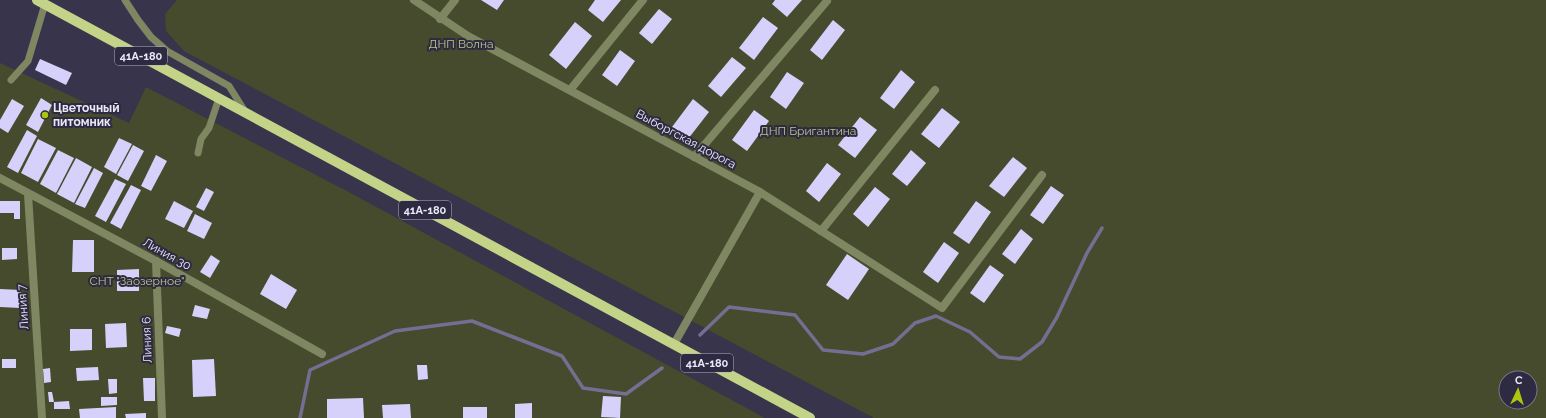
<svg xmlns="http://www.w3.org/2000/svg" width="1546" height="418" font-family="Raleway,sans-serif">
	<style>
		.green { fill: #454b2c; fill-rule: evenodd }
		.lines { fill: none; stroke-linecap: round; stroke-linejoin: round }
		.stream { stroke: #746e93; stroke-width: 3.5 }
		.building { fill: #d6d1fa }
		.service { stroke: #7e8662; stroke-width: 7 }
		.minor { stroke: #7e8662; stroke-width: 8 }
		.primary { stroke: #c3d388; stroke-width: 10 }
		.poi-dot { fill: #adc60d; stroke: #2e2a41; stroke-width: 1.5 }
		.labels { text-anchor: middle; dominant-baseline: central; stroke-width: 4; stroke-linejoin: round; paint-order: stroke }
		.shield { fill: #2e2a41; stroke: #b1afc0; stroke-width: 1 }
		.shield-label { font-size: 11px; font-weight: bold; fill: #e9e8f7 }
		.park-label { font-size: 12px; fill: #b9c687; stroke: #2e2a41 }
		.poi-label { font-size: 12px; font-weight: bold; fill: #e9e8f7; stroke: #2e2a41; text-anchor: start }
		.street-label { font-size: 12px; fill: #e9e8f7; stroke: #2e2a41 }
	</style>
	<rect width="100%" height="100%" fill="#38344c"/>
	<g class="green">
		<path d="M177 0H1546V418H874L184 51 166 31 165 14ZM1506 378H1530V402H1506Z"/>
		<polygon points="0,63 129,123 146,87 345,190 765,418 0,418"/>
	</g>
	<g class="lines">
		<g class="stream">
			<polyline points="700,335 729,307 795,315 823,350 863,354 893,344 915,323 936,316 970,332 999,357 1020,359 1042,342 1057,317 1087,253 1102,228"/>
			<polyline points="300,418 310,370 395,331 472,321 562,356 583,388 626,394 662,368"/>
		</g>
	</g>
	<g class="building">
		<polygon points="481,0 504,0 497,10"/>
		<polygon points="595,0 621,0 603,22 588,10"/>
		<polygon points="775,0 802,0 787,17 772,4"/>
		<polygon points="659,9 672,19 652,44 639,33"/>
		<polygon points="763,17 778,28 754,60 739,48"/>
		<polygon points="833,20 845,30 822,60 810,50"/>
		<polygon points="575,22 592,36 566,69 549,55"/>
		<polygon points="620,50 635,61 617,86 602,75"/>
		<polygon points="732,57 746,68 721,97 708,86"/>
		<polygon points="40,59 72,73 66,85 35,70"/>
		<polygon points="901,70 915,82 894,109 880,98"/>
		<polygon points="787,72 804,83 786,109 770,97"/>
		<polygon points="41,98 52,105 38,132 26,125"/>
		<polygon points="12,99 24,106 8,133 0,128 0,120"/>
		<polygon points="693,99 709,112 688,139 672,127"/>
		<polygon points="942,108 960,122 939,148 921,134"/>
		<polygon points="754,110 769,121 747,151 732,140"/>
		<polygon points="860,117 877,130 855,158 838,145"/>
		<polygon points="27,130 37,136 18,173 7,167"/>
		<polygon points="119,138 132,144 116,174 104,167"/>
		<polygon points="38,139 56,148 38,182 21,173"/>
		<polygon points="133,145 144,151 128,181 117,175"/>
		<polygon points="58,150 74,158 56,193 40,184"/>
		<polygon points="911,150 926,163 907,186 892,174"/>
		<polygon points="156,155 167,161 151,191 141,186"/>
		<polygon points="1013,157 1027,168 1004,197 989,186"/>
		<polygon points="76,158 92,167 74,203 57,194"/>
		<polygon points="827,163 841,174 819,202 806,191"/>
		<polygon points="94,168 103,173 85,208 75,204"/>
		<polygon points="115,179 126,184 106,222 95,216"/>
		<polygon points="131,185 141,190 121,229 110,223"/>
		<polygon points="1051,186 1064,195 1043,224 1030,215"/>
		<polygon points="875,187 890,199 868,227 853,214"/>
		<polygon points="206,188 214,192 204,211 196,207"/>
		<polygon points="0,201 20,201 20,219 14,219 14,213 0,213"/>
		<polygon points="174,201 193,211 184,228 165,219"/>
		<polygon points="976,201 991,212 969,244 953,233"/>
		<polygon points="195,214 212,223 204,239 187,231"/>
		<polygon points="1021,229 1033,239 1015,264 1002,254"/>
		<polygon points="73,240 94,240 94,272 72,272"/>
		<polygon points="944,242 959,253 938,283 923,272"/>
		<polygon points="2,248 17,248 17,259 2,260"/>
		<polygon points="847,254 869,269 848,300 826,285"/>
		<polygon points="211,255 220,261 210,278 200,272"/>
		<polygon points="990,265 1004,275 984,303 970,293"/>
		<polygon points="139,269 139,291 117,291 117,270"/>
		<polygon points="271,274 297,290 286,309 260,294"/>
		<polygon points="0,289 21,290 20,308 0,307"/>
		<polygon points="195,305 210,309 207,319 192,316"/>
		<polygon points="126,323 127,347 106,348 105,324"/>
		<polygon points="167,326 181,329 179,337 165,333"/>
		<polygon points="70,329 92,329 92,350 70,351"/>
		<rect x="2" y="359" width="14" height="9"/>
		<polygon points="214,359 216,396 193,397 192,360"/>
		<polygon points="417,365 427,365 428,379 418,380"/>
		<polygon points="98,367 99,380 77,381 76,368"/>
		<polygon points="50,368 51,382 44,383 43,369"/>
		<polygon points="143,378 155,378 155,401 144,401"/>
		<polygon points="108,379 117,379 117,393 109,394"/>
		<polygon points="48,392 52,392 54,402 69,401 70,409 54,409 54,402 49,402"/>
		<polygon points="603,396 621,397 620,418 601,417"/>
		<polygon points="101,397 117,397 117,405 101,406"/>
		<polygon points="363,398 364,418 327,418 327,399"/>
		<polygon points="532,403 532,418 515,418 515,404"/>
		<polygon points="410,404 411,418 383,418 382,405"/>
		<polygon points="116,407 116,418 80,418 79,409"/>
		<rect x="463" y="407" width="24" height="11"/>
		<polygon points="146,413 146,418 126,418 125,414"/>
	</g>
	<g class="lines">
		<g class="service">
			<polyline points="125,0 138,20 151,37 167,51 229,86 246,113"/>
			<polyline points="11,80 28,61 45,4"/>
			<polyline points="198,153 201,139 209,128 219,98"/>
		</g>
		<g class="minor">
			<polyline points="414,0 468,36 760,192 942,308 1042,175"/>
			<polyline points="440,19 455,0"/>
			<polyline points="570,90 643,0"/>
			<polyline points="694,157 827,1"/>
			<polyline points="0,178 156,261 322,354"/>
			<polyline points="28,194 42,418"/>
			<polyline points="821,231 935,90"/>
			<polyline points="156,261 162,418"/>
			<polyline points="674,344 760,192"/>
		</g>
		<polyline class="primary" points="37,0 810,418"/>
	</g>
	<circle class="poi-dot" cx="45" cy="115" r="4"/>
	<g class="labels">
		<g class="shield">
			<rect x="115" y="47" width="52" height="18" rx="3"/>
			<rect x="399" y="201" width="52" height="18" rx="3"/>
			<rect x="681" y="354" width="52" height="18" rx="3"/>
		</g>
		<g class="shield-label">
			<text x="141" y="56">41А-180</text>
			<text x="425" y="210">41А-180</text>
			<text x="707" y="363">41А-180</text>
		</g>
		<g class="park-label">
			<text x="461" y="44">ДНП Волна</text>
			<text x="808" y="131">ДНП Бригантина</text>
			<text x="137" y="281">СНТ "Заозерное"</text>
		</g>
		<g class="poi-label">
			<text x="53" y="108">Цветочный<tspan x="53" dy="14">питомник</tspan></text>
		</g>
		<g class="street-label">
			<text transform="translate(686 139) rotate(28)">Выборгская дорога</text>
			<text transform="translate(167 254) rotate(29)">Линия 30</text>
			<text transform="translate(23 307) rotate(-94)">Линия 7</text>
			<text transform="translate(147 340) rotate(-92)">Линия 6</text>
		</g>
	</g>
	<g transform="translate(1518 390) rotate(4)"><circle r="19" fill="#2e2a41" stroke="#79768a"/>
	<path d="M0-3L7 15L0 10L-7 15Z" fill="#adc60d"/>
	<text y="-6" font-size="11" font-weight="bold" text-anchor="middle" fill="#e9e8f7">С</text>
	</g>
</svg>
